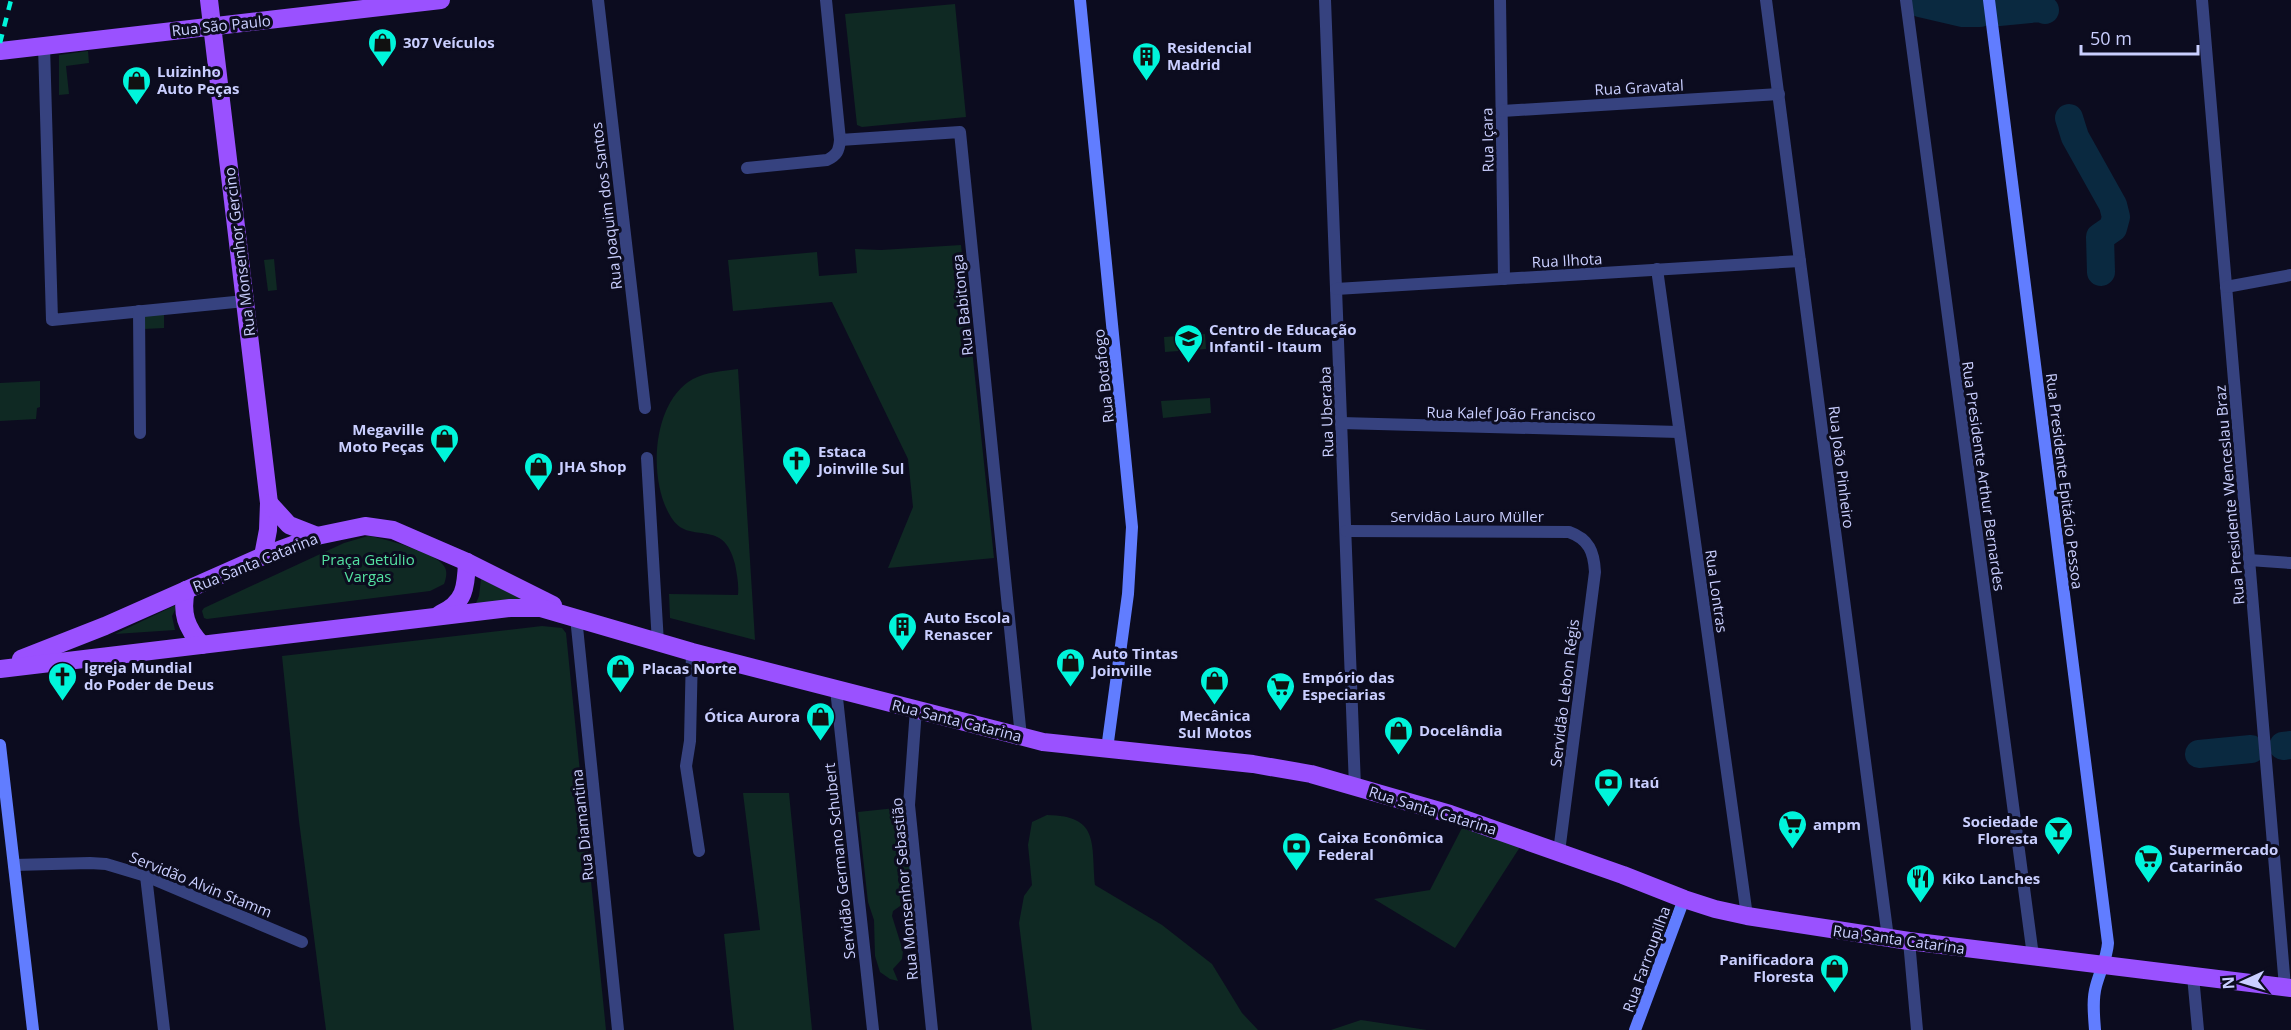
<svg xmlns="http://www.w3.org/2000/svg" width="2291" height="1030" font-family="'Open Sans',sans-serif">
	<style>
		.green { fill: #0f2923 }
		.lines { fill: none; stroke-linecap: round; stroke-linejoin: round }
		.river { stroke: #0a2940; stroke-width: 28 }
		.street { stroke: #36427f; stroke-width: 12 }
		.secondary { stroke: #617dff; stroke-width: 12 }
		.primary { stroke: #9a51ff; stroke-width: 18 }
		.rail { stroke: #00f5db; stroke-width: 4.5; stroke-dasharray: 9 8; stroke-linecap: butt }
		.labels { text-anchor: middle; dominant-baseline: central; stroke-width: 6; stroke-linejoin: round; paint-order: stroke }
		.street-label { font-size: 15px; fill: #cacfff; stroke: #0c0c1f }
		.poi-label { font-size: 15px; font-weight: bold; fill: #cacfff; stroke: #0c0c1f; text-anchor: start }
		.park-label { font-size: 15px; fill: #54e1a1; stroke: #0c0c1f }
	</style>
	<rect width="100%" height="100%" fill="#0c0c1f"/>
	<g class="green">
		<polygon points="955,4 966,117 862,127 857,125 845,14"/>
		<polygon points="88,51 89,63 66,66 69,94 59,95 59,55"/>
		<polygon points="961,245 994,558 888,568 913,507 908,459 832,302 733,311 728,260 817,252 819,276 857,273 855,249 881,250"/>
		<polygon points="274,259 277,290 268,291 264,260"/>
		<polygon points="164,314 164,328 144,329 144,316"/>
		<polygon points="1205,334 1206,349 1165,352 1164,337"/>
		<path d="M738 369 755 640 670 618 669 594 738 595C739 584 737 575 735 564 724 517 691 545 673 520 647 484 651 402 693 379 706 372 723 371 738 369Z"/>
		<polygon points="40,381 40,407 37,408 36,419 0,421 0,383"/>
		<polygon points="1210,398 1211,413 1163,418 1161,401"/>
		<path d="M368 536C384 538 436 553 444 566 448 571 446 579 444 584L430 591 207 619 204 618 202 611 204 608 344 543Z"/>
		<polygon points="481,579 527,600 476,603 479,596"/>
		<polygon points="178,604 172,616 175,630 115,634"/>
		<polygon points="542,626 562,628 566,633 606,1030 326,1030 299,821 282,656"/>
		<polygon points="743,793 789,793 812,1030 734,1030 724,934 760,930"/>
		<polygon points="905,807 913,876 905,890 903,904 893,911 892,916 903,951 902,959 893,969 898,981 890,979 880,972 875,956 874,920 868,902 858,812"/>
		<path d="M1047 815C1100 816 1091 843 1095 885L1162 925 1212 964 1242 1013 1258 1030H1032L1019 923 1024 896 1032 885 1028 845 1032 822Z"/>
		<polygon points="1462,828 1520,847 1455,948 1374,899 1430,890"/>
		<polygon points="1361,1020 1427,1030 1331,1030"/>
	</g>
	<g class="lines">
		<g class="river">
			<polyline points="1920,3 1963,13 1980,13"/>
			<polyline points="1999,12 2040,8 2045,10"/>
			<polyline points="2069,118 2075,137 2113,205 2116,217 2113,228 2100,237 2101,272"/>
			<polyline points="2283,746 2291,745"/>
			<polyline points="2199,754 2251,749"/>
		</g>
		<g class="street">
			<polyline points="598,0 645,408"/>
			<polyline points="826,0 840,140 960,132 1021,737"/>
			<polyline points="1325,0 1355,787"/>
			<polyline points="1500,0 1504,279"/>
			<polyline points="1766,0 1888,938"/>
			<polyline points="1906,0 2033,956"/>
			<polyline points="2202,0 2285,987"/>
			<polyline points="44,46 52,320 245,301"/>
			<polyline points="1502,111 1779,94"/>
			<path d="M747 168 827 160C837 155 839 151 840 140"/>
			<polyline points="1657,269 1747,916"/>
			<polyline points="2226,287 2291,275"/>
			<polyline points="1336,289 1800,261"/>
			<polyline points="139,311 140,433"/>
			<polyline points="1341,423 1679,432"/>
			<polyline points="647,458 658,643"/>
			<path d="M1346 531 1569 532C1589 539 1594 552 1595 572L1559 852"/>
			<polyline points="2249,560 2291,563"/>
			<polyline points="576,617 618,1030"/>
			<polyline points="692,652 690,741 686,766 699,851"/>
			<polyline points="836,689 873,1030"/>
			<polyline points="916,709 909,805 932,1030"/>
			<polyline points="14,865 90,863 106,864 146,876 302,942"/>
			<polyline points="146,876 164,1030"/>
			<polyline points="1909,941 1917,1030"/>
			<polyline points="2193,976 2198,1030"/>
		</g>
		<g class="secondary">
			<polyline points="1080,0 1132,527 1128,594 1107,749"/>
			<path d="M1989 0 2108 943C2107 958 2100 971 2096 986 2092 1000 2094 1015 2095 1030"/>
			<polyline points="0,745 33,1030"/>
			<polyline points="1635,1030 1684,899"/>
		</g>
		<g class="primary">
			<polyline points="209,0 269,503 268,530 263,556"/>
			<polyline points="0,51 441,0"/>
			<polyline points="269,503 289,525 317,536"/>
			<path d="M186 590C181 613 186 628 202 645"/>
			<path d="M440 614C465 603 466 587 467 562"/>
			<polyline points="21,659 105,626 263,556 317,536 365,526 393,530 467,562 553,605"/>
			<polyline points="0,669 510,608 541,608 692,652 1043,742 1253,764 1311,774 1450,814 1623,875 1684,899 1715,909 1747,916 1909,941 2291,988"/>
		</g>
		<polyline class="rail" points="0,43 11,0"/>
	</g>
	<defs>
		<symbol id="shop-pin" viewBox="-11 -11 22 30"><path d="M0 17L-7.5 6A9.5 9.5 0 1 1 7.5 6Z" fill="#00f5db" stroke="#0c0c1f"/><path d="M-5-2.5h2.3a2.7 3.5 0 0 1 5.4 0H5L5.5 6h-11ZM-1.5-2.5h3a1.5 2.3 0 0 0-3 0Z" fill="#111"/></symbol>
		<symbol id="building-pin" viewBox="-11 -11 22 30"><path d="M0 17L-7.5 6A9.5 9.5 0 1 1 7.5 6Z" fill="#00f5db" stroke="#0c0c1f"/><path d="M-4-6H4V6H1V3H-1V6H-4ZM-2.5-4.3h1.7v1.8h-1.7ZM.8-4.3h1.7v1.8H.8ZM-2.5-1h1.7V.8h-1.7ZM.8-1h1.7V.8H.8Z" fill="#111"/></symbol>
		<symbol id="school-pin" viewBox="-11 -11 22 30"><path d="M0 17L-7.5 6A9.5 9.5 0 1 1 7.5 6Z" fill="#00f5db" stroke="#0c0c1f"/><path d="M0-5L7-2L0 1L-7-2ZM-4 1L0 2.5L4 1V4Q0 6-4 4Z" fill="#111"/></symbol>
		<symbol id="church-pin" viewBox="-11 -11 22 30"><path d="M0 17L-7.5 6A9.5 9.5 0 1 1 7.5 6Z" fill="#00f5db" stroke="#0c0c1f"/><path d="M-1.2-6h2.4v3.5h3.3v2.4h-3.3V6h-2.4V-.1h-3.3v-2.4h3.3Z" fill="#111"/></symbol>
		<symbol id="supermarket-pin" viewBox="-11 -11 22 30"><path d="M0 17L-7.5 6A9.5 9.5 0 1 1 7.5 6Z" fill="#00f5db" stroke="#0c0c1f"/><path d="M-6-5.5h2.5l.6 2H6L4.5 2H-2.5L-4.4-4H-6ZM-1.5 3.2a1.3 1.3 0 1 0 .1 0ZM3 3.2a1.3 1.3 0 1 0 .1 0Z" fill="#111"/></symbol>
		<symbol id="bank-pin" viewBox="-11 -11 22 30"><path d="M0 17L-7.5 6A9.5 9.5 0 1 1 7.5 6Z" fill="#00f5db" stroke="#0c0c1f"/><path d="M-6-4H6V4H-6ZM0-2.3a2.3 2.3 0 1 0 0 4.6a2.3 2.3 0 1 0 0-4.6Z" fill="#111"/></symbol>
		<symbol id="bar-pin" viewBox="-11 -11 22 30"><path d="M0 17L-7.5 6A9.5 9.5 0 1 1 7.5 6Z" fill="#00f5db" stroke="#0c0c1f"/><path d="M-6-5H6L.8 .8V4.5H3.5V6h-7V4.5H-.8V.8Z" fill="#111"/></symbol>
		<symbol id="restaurant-pin" viewBox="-11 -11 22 30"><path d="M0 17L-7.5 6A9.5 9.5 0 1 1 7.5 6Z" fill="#00f5db" stroke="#0c0c1f"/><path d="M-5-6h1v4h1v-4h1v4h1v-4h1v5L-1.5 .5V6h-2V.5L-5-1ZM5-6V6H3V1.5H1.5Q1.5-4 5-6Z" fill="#111"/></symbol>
	</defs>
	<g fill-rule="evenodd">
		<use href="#shop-pin" x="366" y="26" width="33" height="45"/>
		<use href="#building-pin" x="1130" y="40" width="33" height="45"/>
		<use href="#shop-pin" x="120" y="64" width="33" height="45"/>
		<use href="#school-pin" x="1172" y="322" width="33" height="45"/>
		<use href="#shop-pin" x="428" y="422" width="33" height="45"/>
		<use href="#church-pin" x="780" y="444" width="33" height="45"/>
		<use href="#shop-pin" x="522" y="450" width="33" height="45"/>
		<use href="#building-pin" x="886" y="610" width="33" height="45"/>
		<use href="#shop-pin" x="1054" y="646" width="33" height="45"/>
		<use href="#shop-pin" x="604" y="652" width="33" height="45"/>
		<use href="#church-pin" x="46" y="660" width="33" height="45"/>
		<use href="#shop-pin" x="1198" y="664" width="33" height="45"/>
		<use href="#supermarket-pin" x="1264" y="670" width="33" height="45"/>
		<use href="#shop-pin" x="804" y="700" width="33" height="45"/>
		<use href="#shop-pin" x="1382" y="714" width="33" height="45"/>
		<use href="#bank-pin" x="1592" y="766" width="33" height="45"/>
		<use href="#supermarket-pin" x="1776" y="808" width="33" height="45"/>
		<use href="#bar-pin" x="2042" y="814" width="33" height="45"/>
		<use href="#bank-pin" x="1280" y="830" width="33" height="45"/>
		<use href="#supermarket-pin" x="2132" y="842" width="33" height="45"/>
		<use href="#restaurant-pin" x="1904" y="862" width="33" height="45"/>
		<use href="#shop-pin" x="1818" y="952" width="33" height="45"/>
	</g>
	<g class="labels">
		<g class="street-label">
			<text transform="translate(221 25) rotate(-6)">Rua São Paulo</text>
			<text transform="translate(1639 87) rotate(-3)">Rua Gravatal</text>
			<text transform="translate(1487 140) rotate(-91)">Rua Içara</text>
			<text transform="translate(606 206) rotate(-97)">Rua Joaquim dos Santos</text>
			<text transform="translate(239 252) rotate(-97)">Rua Monsenhor Gercino</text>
			<text transform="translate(1567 260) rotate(-3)">Rua Ilhota</text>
			<text transform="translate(962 305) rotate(-96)">Rua Babitonga</text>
			<text transform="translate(1103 376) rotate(-96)">Rua Botafogo</text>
			<text transform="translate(1326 412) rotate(-92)">Rua Uberaba</text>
			<text transform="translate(1511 413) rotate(1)">Rua Kalef João Francisco</text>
			<text transform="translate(1842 467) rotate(83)">Rua João Pinheiro</text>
			<text transform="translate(1984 476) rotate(82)">Rua Presidente Arthur Bernardes</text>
			<text transform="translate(2065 481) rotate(83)">Rua Presidente Epitácio Pessoa</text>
			<text transform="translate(2229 495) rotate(-95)">Rua Presidente Wenceslau Braz</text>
			<text x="1467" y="516">Servidão Lauro Müller</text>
			<text transform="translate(255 562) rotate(-22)">Rua Santa Catarina</text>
			<text transform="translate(1717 591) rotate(82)">Rua Lontras</text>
			<text transform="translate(1564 693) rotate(-83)">Servidão Lebon Régis</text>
			<text transform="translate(957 720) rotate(14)">Rua Santa Catarina</text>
			<text transform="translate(1433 810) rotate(17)">Rua Santa Catarina</text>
			<text transform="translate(582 825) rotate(-96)">Rua Diamantina</text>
			<text transform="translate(839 861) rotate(-96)">Servidão Germano Schubert</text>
			<text transform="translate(201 884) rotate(22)">Servidão Alvin Stamm</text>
			<text transform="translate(904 889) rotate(-95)">Rua Monsenhor Sebastião</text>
			<text transform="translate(1899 939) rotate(8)">Rua Santa Catarina</text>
			<text transform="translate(1646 959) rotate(-70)">Rua Farroupilha</text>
		</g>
		<g class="poi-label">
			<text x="403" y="42">307 Veículos</text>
			<text x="1167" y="47">Residencial<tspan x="1167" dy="17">Madrid</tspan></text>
			<text x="157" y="71">Luizinho<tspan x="157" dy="17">Auto Peças</tspan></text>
			<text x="1209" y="329">Centro de Educação<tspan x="1209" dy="17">Infantil - Itaum</tspan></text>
			<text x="424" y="429" text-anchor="end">Megaville<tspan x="424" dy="17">Moto Peças</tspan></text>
			<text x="818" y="451">Estaca<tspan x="818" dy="17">Joinville Sul</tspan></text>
			<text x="559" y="466">JHA Shop</text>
			<text x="924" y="617">Auto Escola<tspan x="924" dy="17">Renascer</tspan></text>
			<text x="1092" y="653">Auto Tintas<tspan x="1092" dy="17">Joinville</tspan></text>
			<text x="84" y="667">Igreja Mundial<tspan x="84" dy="17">do Poder de Deus</tspan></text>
			<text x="642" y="668">Placas Norte</text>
			<text x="1302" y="677">Empório das<tspan x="1302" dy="17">Especiarias</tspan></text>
			<text x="1215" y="715" text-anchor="middle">Mecânica<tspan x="1215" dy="17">Sul Motos</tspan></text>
			<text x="800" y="716" text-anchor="end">Ótica Aurora</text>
			<text x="1419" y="730">Docelândia</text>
			<text x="1629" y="782">Itaú</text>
			<text x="2038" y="821" text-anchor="end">Sociedade<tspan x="2038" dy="17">Floresta</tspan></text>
			<text x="1813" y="824">ampm</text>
			<text x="1318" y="837">Caixa Econômica<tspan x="1318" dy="17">Federal</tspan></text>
			<text x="2169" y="849">Supermercado<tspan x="2169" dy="17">Catarinão</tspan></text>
			<text x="1942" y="878">Kiko Lanches</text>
			<text x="1814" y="959" text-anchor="end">Panificadora<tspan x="1814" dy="17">Floresta</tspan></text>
		</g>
		<g class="park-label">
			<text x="368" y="559">Praça Getúlio<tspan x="368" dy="17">Vargas</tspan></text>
		</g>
	</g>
	<g transform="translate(2243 982) rotate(266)" stroke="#0c0c1f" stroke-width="4.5" paint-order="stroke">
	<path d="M0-4.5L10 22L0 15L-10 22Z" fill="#cacfff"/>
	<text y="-9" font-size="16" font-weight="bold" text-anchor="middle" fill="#cacfff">N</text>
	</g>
	<path d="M2081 45v9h117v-9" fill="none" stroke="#cacfff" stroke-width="3"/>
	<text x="2090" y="45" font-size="18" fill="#cacfff" stroke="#0c0c1f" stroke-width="4.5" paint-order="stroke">50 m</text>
</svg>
